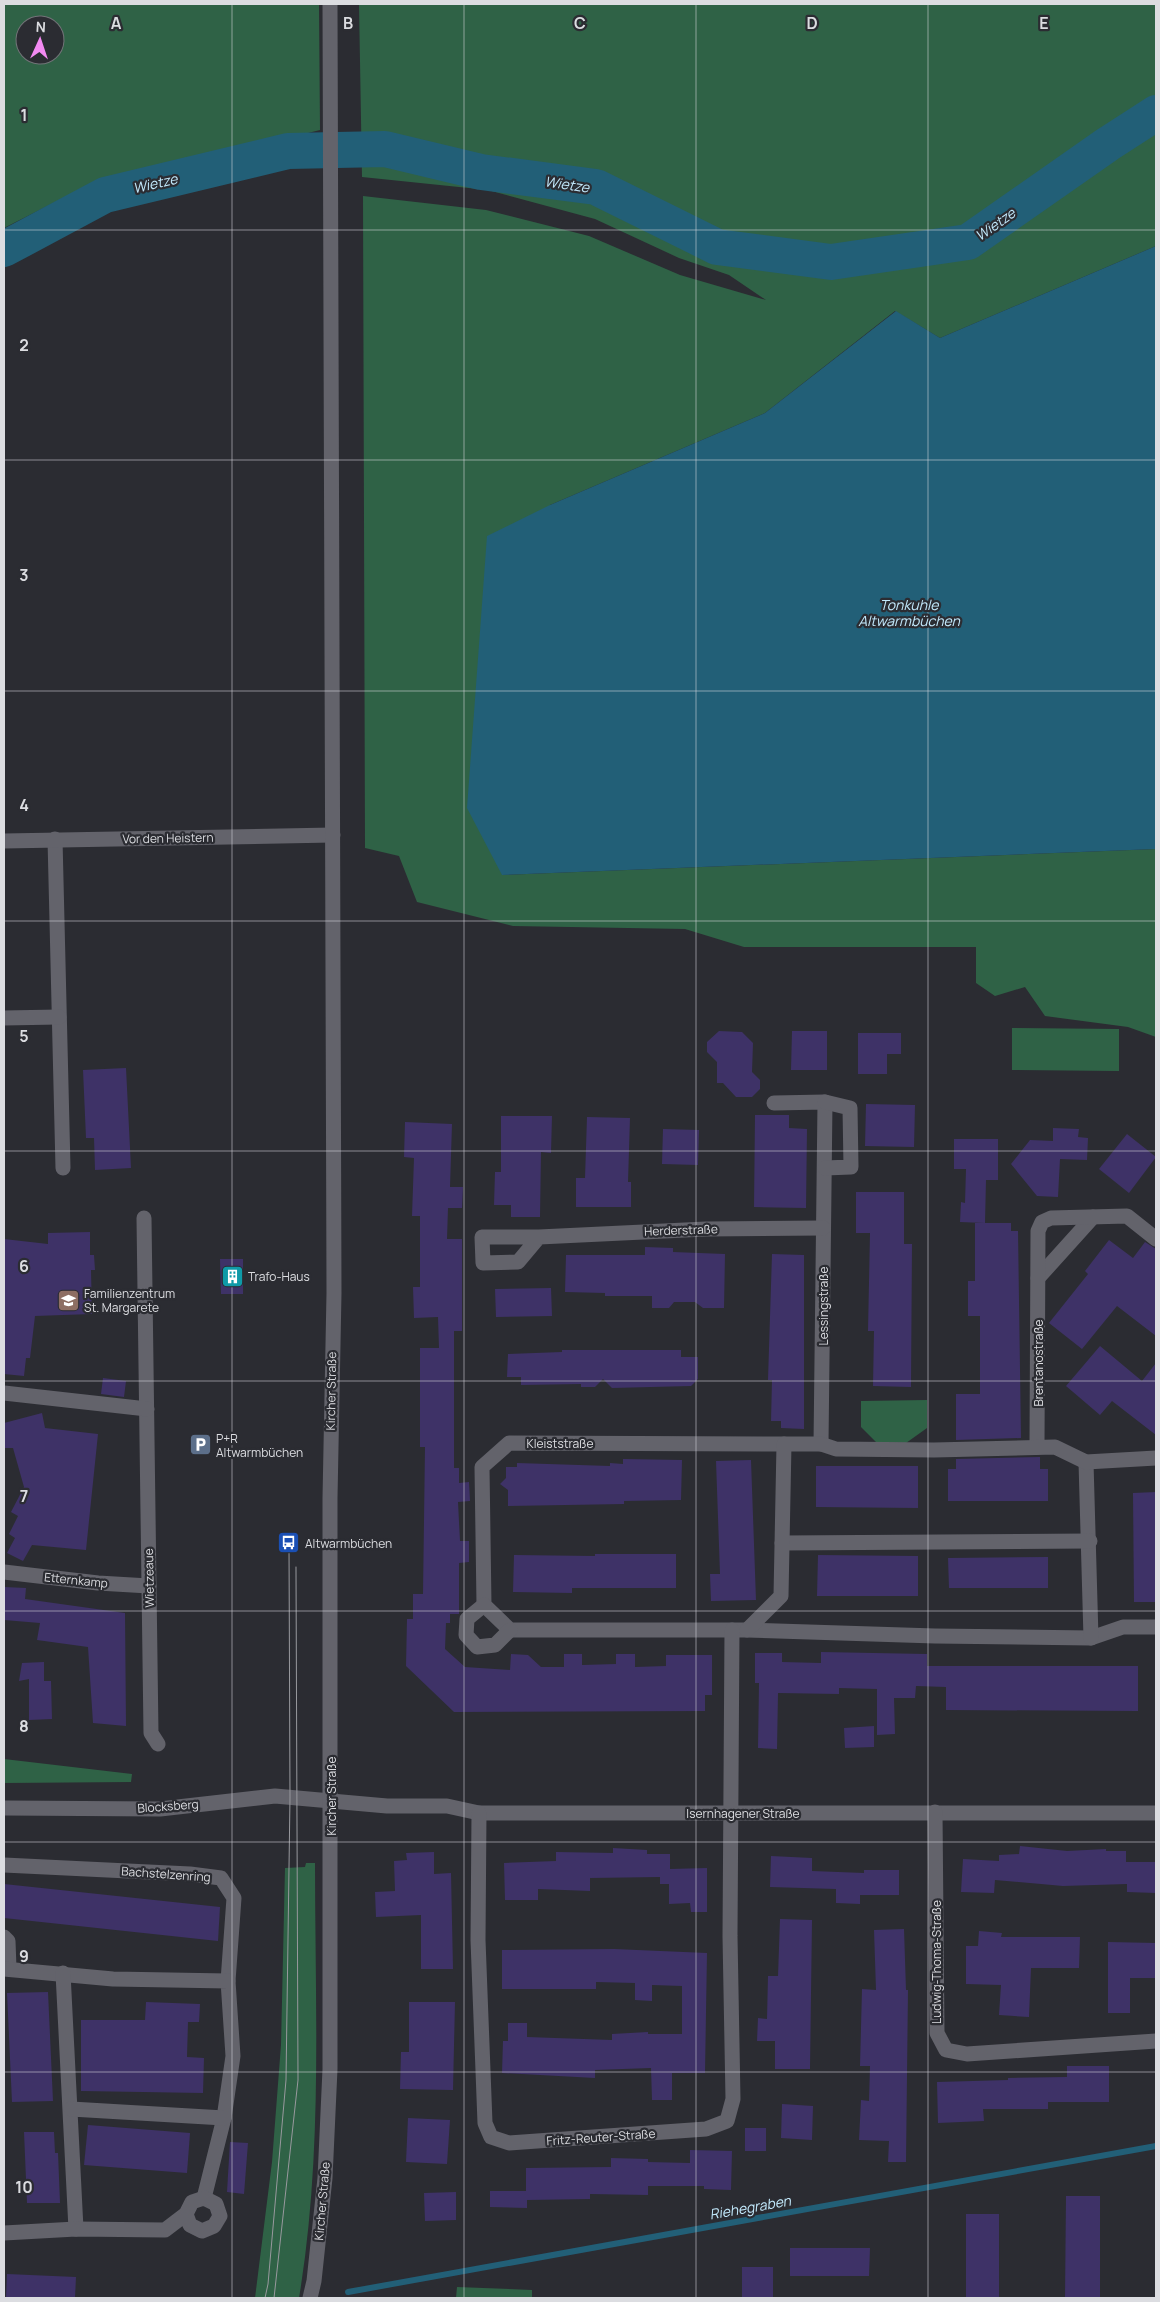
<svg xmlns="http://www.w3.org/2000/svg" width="1160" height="2302" font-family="Manrope,sans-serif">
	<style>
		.green { fill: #2f6246; fill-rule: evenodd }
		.water { fill: #225f77 }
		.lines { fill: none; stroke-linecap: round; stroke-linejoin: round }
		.stream { stroke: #225f77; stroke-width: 6 }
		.river { stroke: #225f77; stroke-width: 36 }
		.building { fill: #3e3267 }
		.street { stroke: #63636b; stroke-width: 15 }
		.secondary { stroke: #63636b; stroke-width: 15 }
		.tram { stroke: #98999e; stroke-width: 1 }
		.grid { fill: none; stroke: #dcdde1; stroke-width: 1; stroke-opacity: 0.55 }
		.labels { text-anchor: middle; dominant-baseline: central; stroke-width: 4.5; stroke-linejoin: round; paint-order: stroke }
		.street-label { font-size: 12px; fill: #dcdde1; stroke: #2b2c32 }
		.poi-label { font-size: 12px; fill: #dcdde1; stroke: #2b2c32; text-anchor: start }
		.water-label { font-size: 14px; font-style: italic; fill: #c2e9fc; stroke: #2b2c32 }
		.grid-label { font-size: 16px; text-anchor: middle; font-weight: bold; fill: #dcdde1; stroke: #2b2c32; stroke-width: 4.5; stroke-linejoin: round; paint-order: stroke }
	</style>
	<rect width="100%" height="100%" fill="#2b2c32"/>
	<g class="green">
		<path d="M4 4H319L320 130 79 190 4 228ZM25 25H55V55H25Z"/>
		<polygon points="359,4 1156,4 1156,246 940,338 895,311 765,413 550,505 502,875 1156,849 1156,1037 1128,1027 1045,1016 1025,987 995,996 976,983 976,947 744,947 685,929 513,926 417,902 399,856 365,848 363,196 486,210 589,236 680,275 766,300 729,275 679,258 595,219 488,190 362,177"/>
		<polygon points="1012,1028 1119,1029 1119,1071 1012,1070"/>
		<polygon points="927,1400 927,1428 906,1443 876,1442 861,1427 861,1401"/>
		<polygon points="4,1759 132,1774 131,1782 4,1783"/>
		<path d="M306 1863H315C315 2008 323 2155 299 2298H255L272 2162 281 2045 285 1868 305 1867Z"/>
		<polygon points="457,2287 532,2290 532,2298 456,2298"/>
	</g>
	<polygon class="water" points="1156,246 1156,849 502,875 467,808 487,536 550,505 765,413 896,311 940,338"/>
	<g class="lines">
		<polyline class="stream" points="348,2292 1156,2146"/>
		<polyline class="river" points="4,249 105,195 288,151 385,149 481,172 596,187 717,247 831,262 968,242 1108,144 1156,113"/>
	</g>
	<g class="building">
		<polygon points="719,1031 742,1032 753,1043 752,1072 760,1080 760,1089 752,1097 736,1097 723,1083 717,1083 717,1062 707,1052 707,1042"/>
		<polygon points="792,1031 827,1031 827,1070 791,1070"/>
		<polygon points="858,1033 901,1033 901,1054 887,1054 887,1074 858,1074"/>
		<polygon points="126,1068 131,1168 95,1170 94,1138 86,1138 83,1070"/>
		<polygon points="866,1104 915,1105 914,1147 865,1146"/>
		<polygon points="755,1115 789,1115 789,1128 807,1129 806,1208 754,1207"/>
		<polygon points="501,1116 552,1116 551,1153 541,1152 540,1217 511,1217 511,1205 494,1205 495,1172 501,1172"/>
		<polygon points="587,1117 630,1118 628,1182 631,1182 631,1207 576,1207 576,1178 585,1178"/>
		<polygon points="405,1122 452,1124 450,1187 463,1187 462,1208 448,1208 447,1239 462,1239 462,1331 454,1331 454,1468 459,1468 459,1483 469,1482 470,1501 458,1502 460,1541 469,1541 469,1562 459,1563 459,1614 450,1614 450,1623 446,1623 445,1649 465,1667 510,1670 511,1654 528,1655 541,1667 564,1667 564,1654 582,1654 582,1665 616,1664 616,1654 635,1654 635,1667 666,1666 666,1655 712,1655 712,1695 705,1695 705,1711 454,1712 406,1666 407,1619 413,1619 413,1594 423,1594 425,1447 420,1447 420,1348 439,1348 438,1317 414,1318 413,1287 420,1287 420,1216 412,1216 414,1158 404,1157"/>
		<polygon points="1053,1128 1079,1129 1078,1137 1088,1138 1087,1160 1060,1159 1058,1197 1037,1196 1011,1164 1030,1140 1053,1141"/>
		<polygon points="663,1129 699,1130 698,1165 662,1164"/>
		<polygon points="1127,1134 1156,1157 1129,1193 1099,1169"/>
		<polygon points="954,1139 998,1139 998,1180 986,1180 985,1223 960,1222 961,1202 965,1203 966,1169 954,1169"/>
		<polygon points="856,1192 904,1192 904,1244 912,1244 911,1387 873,1386 874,1331 868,1331 870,1233 856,1233"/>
		<polygon points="975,1223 1011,1223 1011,1231 1018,1231 1021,1438 956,1440 956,1394 980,1394 980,1316 968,1316 968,1281 975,1281"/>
		<polygon points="90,1232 90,1255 94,1255 95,1270 91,1270 92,1314 35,1316 30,1358 26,1358 24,1376 4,1374 4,1239 48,1244 48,1233"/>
		<polygon points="1109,1240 1133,1258 1145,1242 1156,1249 1156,1336 1117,1306 1082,1349 1049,1323 1088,1274 1085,1271"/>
		<polygon points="645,1247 673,1248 673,1252 725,1254 724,1308 703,1308 695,1302 674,1302 669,1308 652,1308 652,1296 605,1296 605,1293 565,1292 566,1255 645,1255"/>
		<polygon points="772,1254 804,1255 804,1429 781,1428 781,1421 771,1421 772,1380 768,1380"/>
		<polygon points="220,1259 243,1259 243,1294 221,1294"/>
		<polygon points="551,1288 552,1316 496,1317 495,1289"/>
		<polygon points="1100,1346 1142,1381 1156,1363 1156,1435 1112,1401 1100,1415 1066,1386"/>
		<polygon points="562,1350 681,1350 681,1357 698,1357 698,1379 691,1386 612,1388 603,1379 595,1387 581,1387 581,1384 521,1385 521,1377 507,1377 508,1354 562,1352"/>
		<polygon points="103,1378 126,1381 124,1397 101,1394"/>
		<polygon points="42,1413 45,1428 98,1434 86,1550 32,1545 23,1561 7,1553 15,1538 9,1534 18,1516 11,1512 24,1487 13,1448 4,1448 4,1423"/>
		<polygon points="1040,1457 1040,1469 1048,1469 1048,1501 948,1501 948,1469 956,1469 956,1459"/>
		<polygon points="623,1459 682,1460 681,1500 624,1501 624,1504 508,1506 508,1490 500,1484 506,1478 506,1467 517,1467 517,1463 610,1466 610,1463 623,1464"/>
		<polygon points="751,1460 756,1600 711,1601 710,1574 720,1574 716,1461"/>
		<polygon points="816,1466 918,1466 918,1508 816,1507"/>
		<polygon points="1156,1492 1156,1602 1134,1602 1133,1493"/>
		<polygon points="595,1554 676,1554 676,1588 572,1588 572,1593 513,1592 514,1555 595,1556"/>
		<polygon points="818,1555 918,1556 918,1596 817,1596"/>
		<polygon points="1048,1557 1048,1588 949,1588 948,1558"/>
		<polygon points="4,1587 26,1588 25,1599 125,1613 126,1726 93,1723 88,1647 37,1640 40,1623 4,1620"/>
		<polygon points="821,1652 927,1654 927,1666 1138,1666 1138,1711 946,1710 946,1687 916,1686 915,1698 894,1698 895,1734 877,1735 877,1689 839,1688 839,1694 778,1693 777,1749 758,1748 759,1683 755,1683 755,1653 782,1653 782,1662 821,1663"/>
		<polygon points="44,1662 44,1681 51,1681 52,1719 29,1720 29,1679 19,1681 22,1663"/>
		<polygon points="874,1726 874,1747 845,1748 844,1728"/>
		<polygon points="1020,1846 1067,1851 1106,1849 1106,1851 1126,1851 1126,1862 1156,1862 1156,1893 1127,1892 1127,1884 1063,1886 995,1880 994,1893 961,1892 963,1859 999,1861 999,1855 1019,1854"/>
		<polygon points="613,1848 647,1850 647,1854 670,1854 670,1869 707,1868 707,1912 691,1912 690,1903 669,1904 669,1884 660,1884 660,1877 590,1878 590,1891 538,1889 538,1900 505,1900 504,1863 556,1861 556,1852 613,1853"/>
		<polygon points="434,1852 434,1874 451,1873 453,1969 421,1969 421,1915 376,1917 375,1892 395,1891 394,1861 407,1860 406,1853"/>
		<polygon points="771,1856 812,1858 812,1871 864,1873 864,1870 899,1870 899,1895 860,1895 860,1904 836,1903 836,1889 770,1887"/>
		<polygon points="4,1884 220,1907 218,1941 4,1918"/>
		<polygon points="780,1919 812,1920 810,2069 775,2069 775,2041 757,2041 758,2018 767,2019 768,1976 778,1976"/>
		<polygon points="904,1929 906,1990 908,1990 906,2162 888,2162 889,2141 859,2140 861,2100 869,2101 870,2066 860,2066 862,1989 876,1990 874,1930"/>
		<polygon points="979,1931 1002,1933 1001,1937 1080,1937 1079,1968 1031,1968 1029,2017 999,2015 1001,1985 966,1984 966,1946 978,1946"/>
		<polygon points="1108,1942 1156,1943 1156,1978 1130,1978 1130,2013 1108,2013"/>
		<polygon points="614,1949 707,1953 705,2073 672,2073 672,2100 652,2100 651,2068 595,2070 595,2078 502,2073 503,2041 508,2041 508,2023 527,2023 527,2037 612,2040 612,2034 648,2032 648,2034 682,2034 682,1986 652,1985 652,2001 635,2000 635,1983 596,1982 596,1989 502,1989 502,1950"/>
		<polygon points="48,1992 53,2101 12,2102 7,1993"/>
		<polygon points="146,2002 200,2004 199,2022 188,2022 187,2057 204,2058 203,2093 81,2091 81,2020 145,2020"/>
		<polygon points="409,2002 455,2002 453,2090 400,2089 401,2052 409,2052"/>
		<polygon points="1067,2066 1109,2066 1109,2102 1048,2102 1048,2109 983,2109 984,2121 938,2123 937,2082 1008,2080 1008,2078 1067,2077"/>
		<polygon points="782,2104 813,2106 812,2140 781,2138"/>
		<polygon points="408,2118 450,2120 447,2164 406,2162"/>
		<polygon points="88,2125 190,2133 187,2173 84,2165"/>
		<rect x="745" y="2128" width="21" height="23"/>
		<polygon points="24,2132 54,2132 55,2153 58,2153 60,2203 27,2203"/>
		<polygon points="230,2142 248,2143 244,2194 227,2192"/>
		<polygon points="690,2150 732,2151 731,2190 704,2189 704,2186 648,2186 648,2195 590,2194 590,2199 527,2200 527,2208 490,2207 490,2191 526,2191 526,2168 611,2167 611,2158 648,2159 648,2162 690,2163"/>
		<polygon points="456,2192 456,2220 425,2221 424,2193"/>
		<polygon points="1066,2196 1100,2196 1100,2298 1065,2298"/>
		<rect x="966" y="2214" width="33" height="84"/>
		<polygon points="790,2248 870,2248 869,2276 790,2276"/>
		<rect x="742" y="2267" width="31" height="31"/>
		<polygon points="7,2274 76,2277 75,2298 6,2298"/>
	</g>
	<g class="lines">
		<g class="street">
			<polyline points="55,839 63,1168"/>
			<polyline points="4,841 333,835"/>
			<polyline points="4,1018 59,1017"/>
			<polyline points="774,1103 825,1102 821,1444"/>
			<polyline points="825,1168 851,1167 850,1108 825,1102"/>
			<polyline points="144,1218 151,1733 158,1744"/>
			<polyline points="539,1237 518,1262 483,1263 482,1237 539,1237 706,1229 823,1228"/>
			<polyline points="1038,1278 1093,1217"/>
			<polyline points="4,1393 147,1409"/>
			<polyline points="784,1444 509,1443 482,1467 484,1605 510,1630 747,1630 935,1636 1091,1638 1123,1627 1156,1627"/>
			<polyline points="1037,1447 1038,1231 1042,1222 1051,1218 1127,1216 1156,1239"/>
			<polyline points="1086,1462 1091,1638"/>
			<polyline points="782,1543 1090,1541"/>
			<polyline points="4,1572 98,1583 149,1586"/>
			<polyline points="484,1605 467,1619 466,1635 477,1647 495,1645 510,1630"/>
			<polyline points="747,1630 781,1596 784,1444 821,1444 836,1449 934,1450 1055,1447 1086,1462 1156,1458"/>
			<polyline points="4,1808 160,1809 275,1796 387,1806 447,1806 479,1813 1156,1813"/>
			<polyline points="935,1812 937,2033 946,2050 967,2054 1156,2041"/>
			<polyline points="479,1813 478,1940 485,2123 491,2137 509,2143 706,2129 727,2121 733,2099 730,1936 732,1630"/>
			<polyline points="4,1865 190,1874 221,1878 234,1898 228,1981"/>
			<polyline points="4,1937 8,1941 9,1968"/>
			<polyline points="4,1969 113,1979 228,1981 233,2056 224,2118 204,2198"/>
			<polyline points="63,1973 76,2229"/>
			<polyline points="71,2109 224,2118"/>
			<polyline points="4,2233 76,2229 165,2230 186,2214 192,2202 204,2198 216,2204 220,2216 214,2226 202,2231 190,2225 186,2214"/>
		</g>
		<polyline class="secondary" points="310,2298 314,2281 325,2178 330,2069 330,1498 334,1293 330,4"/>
		<g class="tram">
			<polyline points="265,2298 268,2284 286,2080 290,1797 289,1543"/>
			<polyline points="274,2298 298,2080 296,1567"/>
		</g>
	</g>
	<path class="grid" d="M232 4V2298M464 4V2298M696 4V2298M928 4V2298M4 230H1156M4 460H1156M4 691H1156M4 921H1156M4 1151H1156M4 1381H1156M4 1611H1156M4 1842H1156M4 2072H1156"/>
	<defs>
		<symbol id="building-square" viewBox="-11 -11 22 22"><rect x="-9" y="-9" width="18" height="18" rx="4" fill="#0f9aa8" stroke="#2b2c32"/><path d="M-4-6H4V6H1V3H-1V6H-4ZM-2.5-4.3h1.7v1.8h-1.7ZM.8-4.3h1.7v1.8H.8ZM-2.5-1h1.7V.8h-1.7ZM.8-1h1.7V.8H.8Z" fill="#fff"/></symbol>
		<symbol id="school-square" viewBox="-11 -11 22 22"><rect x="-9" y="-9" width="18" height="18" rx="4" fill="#8d6e63" stroke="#2b2c32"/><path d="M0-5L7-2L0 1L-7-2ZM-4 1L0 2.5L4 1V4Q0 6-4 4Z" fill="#fff"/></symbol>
		<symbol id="parking-square" viewBox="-11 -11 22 22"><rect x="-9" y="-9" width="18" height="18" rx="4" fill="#5c6f8a" stroke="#2b2c32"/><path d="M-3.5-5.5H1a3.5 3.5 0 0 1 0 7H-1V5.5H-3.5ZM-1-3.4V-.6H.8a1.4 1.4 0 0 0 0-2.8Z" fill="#fff"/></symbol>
		<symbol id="bus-square" viewBox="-11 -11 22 22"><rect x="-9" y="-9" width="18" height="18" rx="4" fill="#1a4fb4" stroke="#2b2c32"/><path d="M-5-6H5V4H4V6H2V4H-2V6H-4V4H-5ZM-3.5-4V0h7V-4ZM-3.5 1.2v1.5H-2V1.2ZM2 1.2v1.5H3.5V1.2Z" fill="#fff"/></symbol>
	</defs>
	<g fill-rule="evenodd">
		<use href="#building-square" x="220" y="1264" width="25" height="25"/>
		<use href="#school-square" x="56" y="1288" width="25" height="25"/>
		<use href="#parking-square" x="188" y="1432" width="25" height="25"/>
		<use href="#bus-square" x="276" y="1530" width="25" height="25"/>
	</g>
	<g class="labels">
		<g class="street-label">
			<text transform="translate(168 838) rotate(-1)">Vor den Heistern</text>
			<text transform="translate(681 1230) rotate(-2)">Herderstraße</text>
			<text transform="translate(823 1306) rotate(-90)">Lessingstraße</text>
			<text transform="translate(1038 1363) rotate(-90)">Brentanostraße</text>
			<text transform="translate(331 1391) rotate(-89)">Kircher Straße</text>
			<text x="560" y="1443">Kleiststraße</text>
			<text transform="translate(149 1578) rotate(-91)">Wietzeaue</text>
			<text transform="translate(76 1580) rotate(6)">Etternkamp</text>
			<text transform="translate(331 1796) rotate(-90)">Kircher Straße</text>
			<text transform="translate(168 1806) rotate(-4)">Blocksberg</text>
			<text x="743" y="1813">Isernhagener Straße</text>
			<text transform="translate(166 1874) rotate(4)">Bachstelzenring</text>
			<text transform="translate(936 1962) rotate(-90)">Ludwig-Thoma-Straße</text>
			<text transform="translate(601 2137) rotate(-4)">Fritz-Reuter-Straße</text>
			<text transform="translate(322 2201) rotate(-85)">Kircher Straße</text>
		</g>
		<g class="poi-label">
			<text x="248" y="1276">Trafo-Haus</text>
			<text x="84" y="1293">Familienzentrum<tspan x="84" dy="14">St. Margarete</tspan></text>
			<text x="216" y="1438">P+R<tspan x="216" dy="14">Altwarmbüchen</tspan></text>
			<text x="305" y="1543">Altwarmbüchen</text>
		</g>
		<g class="water-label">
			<text transform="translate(155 183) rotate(-13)">Wietze</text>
			<text transform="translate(567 184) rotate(8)">Wietze</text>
			<text transform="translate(995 224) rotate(-35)">Wietze</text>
			<text x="909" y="604">Tonkuhle<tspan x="909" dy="16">Altwarmbüchen</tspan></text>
			<text transform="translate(750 2207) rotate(-10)">Riehegraben</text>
		</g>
	</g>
	<g class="grid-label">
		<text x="116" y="29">A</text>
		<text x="348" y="29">B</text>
		<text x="580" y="29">C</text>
		<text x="812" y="29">D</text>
		<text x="1044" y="29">E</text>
		<text x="24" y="121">1</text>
		<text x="24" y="351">2</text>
		<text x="24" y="581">3</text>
		<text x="24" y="811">4</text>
		<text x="24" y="1042">5</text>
		<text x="24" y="1272">6</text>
		<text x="24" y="1502">7</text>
		<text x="24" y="1732">8</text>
		<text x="24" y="1962">9</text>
		<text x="24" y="2193">10</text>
	</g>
	<rect width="1160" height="2302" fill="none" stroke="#dcdde1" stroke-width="10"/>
	<g transform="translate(40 40) rotate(3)"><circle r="24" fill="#2b2c32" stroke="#727378"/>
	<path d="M0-4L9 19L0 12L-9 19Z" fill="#f38af2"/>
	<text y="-8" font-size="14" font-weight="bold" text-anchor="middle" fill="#dcdde1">N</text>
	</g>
</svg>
